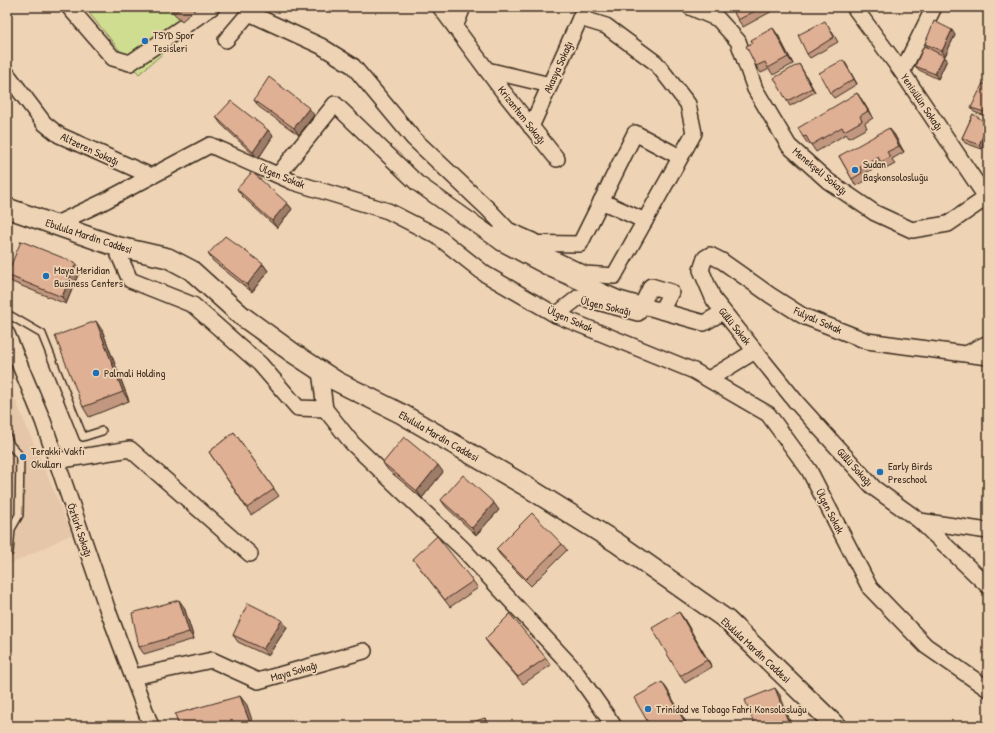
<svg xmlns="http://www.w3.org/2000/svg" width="995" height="733" font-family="'Patrick Hand',sans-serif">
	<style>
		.built { fill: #e6c6a8 }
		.grass { fill: #cfdd90; stroke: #858457 }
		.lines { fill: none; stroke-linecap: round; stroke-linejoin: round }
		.service-casing { stroke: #3b2a1e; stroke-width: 10 }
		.minor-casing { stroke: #3b2a1e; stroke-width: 18 }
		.tertiary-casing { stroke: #3b2a1e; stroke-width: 22 }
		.service { stroke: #eed4b5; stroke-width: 7 }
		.minor { stroke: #eed4b5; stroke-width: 15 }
		.tertiary { stroke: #eed4b5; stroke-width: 19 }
		.wall { fill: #c1977f; stroke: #3b2a1e }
		.shaded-wall { fill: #9d7b68; stroke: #3b2a1e }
		.building { fill: #e0b094; stroke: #3b2a1e }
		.poi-dot { fill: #1f6fb2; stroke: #eed4b5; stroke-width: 1.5 }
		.labels { text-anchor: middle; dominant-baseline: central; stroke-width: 3.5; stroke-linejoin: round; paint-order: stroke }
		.poi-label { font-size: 11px; fill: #3b2a1e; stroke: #eed4b5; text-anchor: start }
		.street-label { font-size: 11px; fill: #3b2a1e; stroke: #eed4b5 }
	</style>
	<rect width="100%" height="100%" fill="#eed4b5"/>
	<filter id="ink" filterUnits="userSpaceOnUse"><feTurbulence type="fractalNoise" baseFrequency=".025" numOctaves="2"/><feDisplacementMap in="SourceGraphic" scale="8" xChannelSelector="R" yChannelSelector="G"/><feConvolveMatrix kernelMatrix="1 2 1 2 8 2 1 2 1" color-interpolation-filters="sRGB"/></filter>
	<g filter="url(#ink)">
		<polygon class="built" points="7,380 72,534 7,566"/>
		<polygon class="grass" points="84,7 217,7 139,74"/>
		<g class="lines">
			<defs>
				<g id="service">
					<polyline points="7,316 11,316 42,334 83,437 102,431"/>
					<polyline points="7,437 10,445 20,456 19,515 11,529 9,552"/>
				</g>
				<g id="minor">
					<polyline points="69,7 113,58 130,63 212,7"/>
					<polyline points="440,7 498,85 557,159"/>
					<polyline points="690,7 718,19 738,41 755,89 789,146 828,181 875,213 912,230 948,224 986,198 988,193"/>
					<polyline points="854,7 902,72 988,200"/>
					<polyline points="455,27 463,7"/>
					<polyline points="226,40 249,13 321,46 353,66 413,138 488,209 508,230 533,241"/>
					<polyline points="487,70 550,85"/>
					<polyline points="902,72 934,7"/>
					<polyline points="7,74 44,123 59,135 151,176"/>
					<polyline points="531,127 585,7"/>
					<polyline points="680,157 635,133 580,244 502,243 553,270 619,299 704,323 723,312"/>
					<polyline points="278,175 335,104 417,183 502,243 498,234"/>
					<polyline points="601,201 645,221"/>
					<polyline points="54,225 103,202 210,145 293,182 388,211 437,236 485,274 556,315 694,371 768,414 809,470 870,588 926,646 988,689"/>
					<polyline points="115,246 130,280 193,305 260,364 298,408 325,409"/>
					<polyline points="537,251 585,274 614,276 694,133 688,104 656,63 606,26 580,18"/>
					<polyline points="556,315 579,297 638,313 651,286 671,292 661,311"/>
					<polyline points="7,334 43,421 107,608 151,726"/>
					<polyline points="966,354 988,343"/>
					<polyline points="988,357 867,341 803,316 770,295 722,261 710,255 705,258 701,270 714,300 797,403 874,488 920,521 988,531"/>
					<polyline points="320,371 325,409 352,443 464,550 573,668 614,726"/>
					<polyline points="709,379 755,351"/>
					<polyline points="56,461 130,449 250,554"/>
					<polyline points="920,521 988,586"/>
					<polyline points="133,677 212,660 258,681 364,651"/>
				</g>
				<polyline id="tertiary" points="7,208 115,246 168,258 191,270 242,316 293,353 336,381 402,414 524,485 617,543 727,620 836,726"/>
			</defs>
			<use href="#service" class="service-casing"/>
			<use href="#minor" class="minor-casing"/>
			<use href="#tertiary" class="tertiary-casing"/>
			<use href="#service" class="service"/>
			<use href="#minor" class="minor"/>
			<use href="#tertiary" class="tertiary"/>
		</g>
		<g class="wall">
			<polygon points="167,7 198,7 182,21"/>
			<polygon points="731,7 776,7 776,9 743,27 738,20"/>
			<polygon points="828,25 838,42 810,58 807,54"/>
			<polygon points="778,35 793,64 773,75 769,69 761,73 756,66"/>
			<polygon points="955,35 945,56 944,56 947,60 938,79 919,70 915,66 928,48 925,44"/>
			<polygon points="843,60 846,64 857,84 834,98 830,93"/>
			<polygon points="802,69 815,92 790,106 787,101"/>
			<polygon points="988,86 988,117 974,112 971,108"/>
			<polygon points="857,93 862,100 873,118 865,123 867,128 849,138 846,134 816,152 810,143 808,144 803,137"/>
			<polygon points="254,100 314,115 299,135 259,107"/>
			<polygon points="973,114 982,149 965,143 962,138"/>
			<polygon points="216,117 268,130 273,136 258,159 221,124"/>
			<polygon points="894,134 904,152 892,159 895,164 886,169 882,164 864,174 867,180 856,186 852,179 839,156"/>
			<polygon points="237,189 287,203 292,209 277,228 242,196"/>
			<polygon points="208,254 263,264 268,271 252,292 213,261"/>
			<polygon points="80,270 66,304 12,282 7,275"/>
			<polygon points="102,330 129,401 89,417 83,407"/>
			<polygon points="234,432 279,496 251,515 209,452"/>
			<polygon points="383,463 443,472 422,498 388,470"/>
			<polygon points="441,500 499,510 476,535 446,507"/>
			<polygon points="562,544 567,550 531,586 501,556 496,549"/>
			<polygon points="413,559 473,581 478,588 450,607"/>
			<polygon points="184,607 194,639 144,654 139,647"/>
			<polygon points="679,612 684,619 712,667 685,683 680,676"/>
			<polygon points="287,627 268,656 238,642 233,635"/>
			<polygon points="485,639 546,658 551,665 523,684 490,646"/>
		</g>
		<g class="shaded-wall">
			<polygon points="773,28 778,35 793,64 788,57"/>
			<polygon points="952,30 955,35 945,56 942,51"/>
			<polygon points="944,56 947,60 938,79 935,74"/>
			<polygon points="843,60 846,64 857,84 854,79"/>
			<polygon points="799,64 802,69 815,92 812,88"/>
			<polygon points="857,93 862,100 873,118 868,111"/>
			<polygon points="309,108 314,115 299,135 294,128"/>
			<polygon points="988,124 988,135 982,149 979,145"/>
			<polygon points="889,128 894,134 904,152 899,146"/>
			<polygon points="268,130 273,136 258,159 253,152"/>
			<polygon points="287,203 292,209 277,228 272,221"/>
			<polygon points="76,263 80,270 66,304 62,297"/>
			<polygon points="263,264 268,271 252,292 247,285"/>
			<polygon points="96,321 102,330 129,401 123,392"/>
			<polygon points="438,465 443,472 422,498 417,491"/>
			<polygon points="494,503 499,510 476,535 472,528"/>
			<polygon points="179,600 184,607 194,639 189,632"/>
			<polygon points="679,612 684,619 712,667 707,660"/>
			<polygon points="282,620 287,627 268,656 263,649"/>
			<polygon points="662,682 667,689 688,726 687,726"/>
			<polygon points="775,688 780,695 792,726 790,726"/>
			<polygon points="240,696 247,705 254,726 251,726"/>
			<polygon points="485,718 491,726 487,726"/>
		</g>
		<g class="building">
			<polygon points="170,7 181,7 175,12"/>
			<polygon points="731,7 762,7 738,20"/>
			<polygon points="825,21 834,37 807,54 798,35"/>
			<polygon points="934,21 952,30 942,51 925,44"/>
			<polygon points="773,28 788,57 768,68 765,62 756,66 746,46 752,43 751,40"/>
			<polygon points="924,46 944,56 935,74 915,66"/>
			<polygon points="843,60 854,79 830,93 819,73"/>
			<polygon points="799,64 812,88 787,101 774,78"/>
			<polygon points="269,77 309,108 294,128 254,100"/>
			<polygon points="983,83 988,86 988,113 971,108"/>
			<polygon points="857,93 868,111 860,116 862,121 844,131 842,127 811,145 806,136 803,137 798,128"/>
			<polygon points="231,101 268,130 253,152 216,117"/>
			<polygon points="973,114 988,124 979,145 962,138"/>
			<polygon points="889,128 899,146 887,152 890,157 881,162 878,157 860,167 862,173 852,179 839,156"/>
			<polygon points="252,172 287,203 272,221 237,189"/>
			<polygon points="225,236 263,264 247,285 208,254"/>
			<polygon points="21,241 76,263 62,297 7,275"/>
			<polygon points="96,321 123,392 83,407 55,336"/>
			<polygon points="234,432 274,489 247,508 209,452"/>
			<polygon points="404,437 438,465 417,491 383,463"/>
			<polygon points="463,475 494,503 472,528 441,500"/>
			<polygon points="532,513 562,544 526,579 496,549"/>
			<polygon points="437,536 473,581 445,600 413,559"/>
			<polygon points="179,600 189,632 139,647 132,613"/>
			<polygon points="248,603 282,620 263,649 233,635"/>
			<polygon points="679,612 707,660 680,676 652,628"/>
			<polygon points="510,614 546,658 518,677 485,639"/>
			<polygon points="662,682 687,726 650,726 634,698"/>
			<polygon points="775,688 790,726 755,726 745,700"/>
			<polygon points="240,696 251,726 179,726 175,714"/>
			<polygon points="485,718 487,726 460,726"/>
		</g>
	</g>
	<g class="poi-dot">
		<circle cx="145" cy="41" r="4"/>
		<circle cx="855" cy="170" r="4"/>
		<circle cx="46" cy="276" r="4"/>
		<circle cx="96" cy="373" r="4"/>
		<circle cx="23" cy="457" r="4"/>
		<circle cx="880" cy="472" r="4"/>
		<circle cx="648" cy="709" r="4"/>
	</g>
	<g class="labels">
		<g class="poi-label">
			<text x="153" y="35">TSYD Spor<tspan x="153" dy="13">Tesisleri</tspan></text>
			<text x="863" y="164">Sudan<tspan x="863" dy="13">Başkonsolosluğu</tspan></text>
			<text x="54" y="270">Maya Meridian<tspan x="54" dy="13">Business Centers</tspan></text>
			<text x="104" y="373">Palmali Holding</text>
			<text x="31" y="451">Terakki Vakfı<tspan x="31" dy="13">Okulları</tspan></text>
			<text x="888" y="466">Early Birds<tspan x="888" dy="13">Preschool</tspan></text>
			<text x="656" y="709">Trinidad ve Tobago Fahri Konsolosluğu</text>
		</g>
		<g class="street-label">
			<text transform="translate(558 67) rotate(-66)">Akasya Sokağı</text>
			<text transform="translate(922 102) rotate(56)">Yenisülün Sokağı</text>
			<text transform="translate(522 115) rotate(52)">Krizantem Sokağı</text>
			<text transform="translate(90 149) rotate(25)">Altzeren Sokağı</text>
			<text transform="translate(820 171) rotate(40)">Menekşeli Sokağı</text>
			<text transform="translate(282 176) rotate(22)">Ülgen Sokak</text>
			<text transform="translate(89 236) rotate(18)">Ebulula Mardin Caddesi</text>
			<text transform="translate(606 306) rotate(13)">Ülgen Sokağı</text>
			<text transform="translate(570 319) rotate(24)">Ülgen Sokak</text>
			<text transform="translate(818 320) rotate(24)">Fulyalı Sokak</text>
			<text transform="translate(735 326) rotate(51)">Güllü Sokak</text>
			<text transform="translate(439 436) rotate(30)">Ebulula Mardin Caddesi</text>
			<text transform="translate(855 467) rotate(48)">Güllü Sokağı</text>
			<text transform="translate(830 511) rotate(63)">Ülgen Sokak</text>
			<text transform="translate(80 530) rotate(71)">Öztürk Sokağı</text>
			<text transform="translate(756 650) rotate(43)">Ebulula Mardin Caddesi</text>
			<text transform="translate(294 671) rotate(-16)">Maya Sokağı</text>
		</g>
	</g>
	<rect width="995" height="733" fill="none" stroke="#eed4b5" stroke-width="24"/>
	<rect x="12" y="12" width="971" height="709" fill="none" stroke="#3b2a1e" stroke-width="1.5" filter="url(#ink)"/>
</svg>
